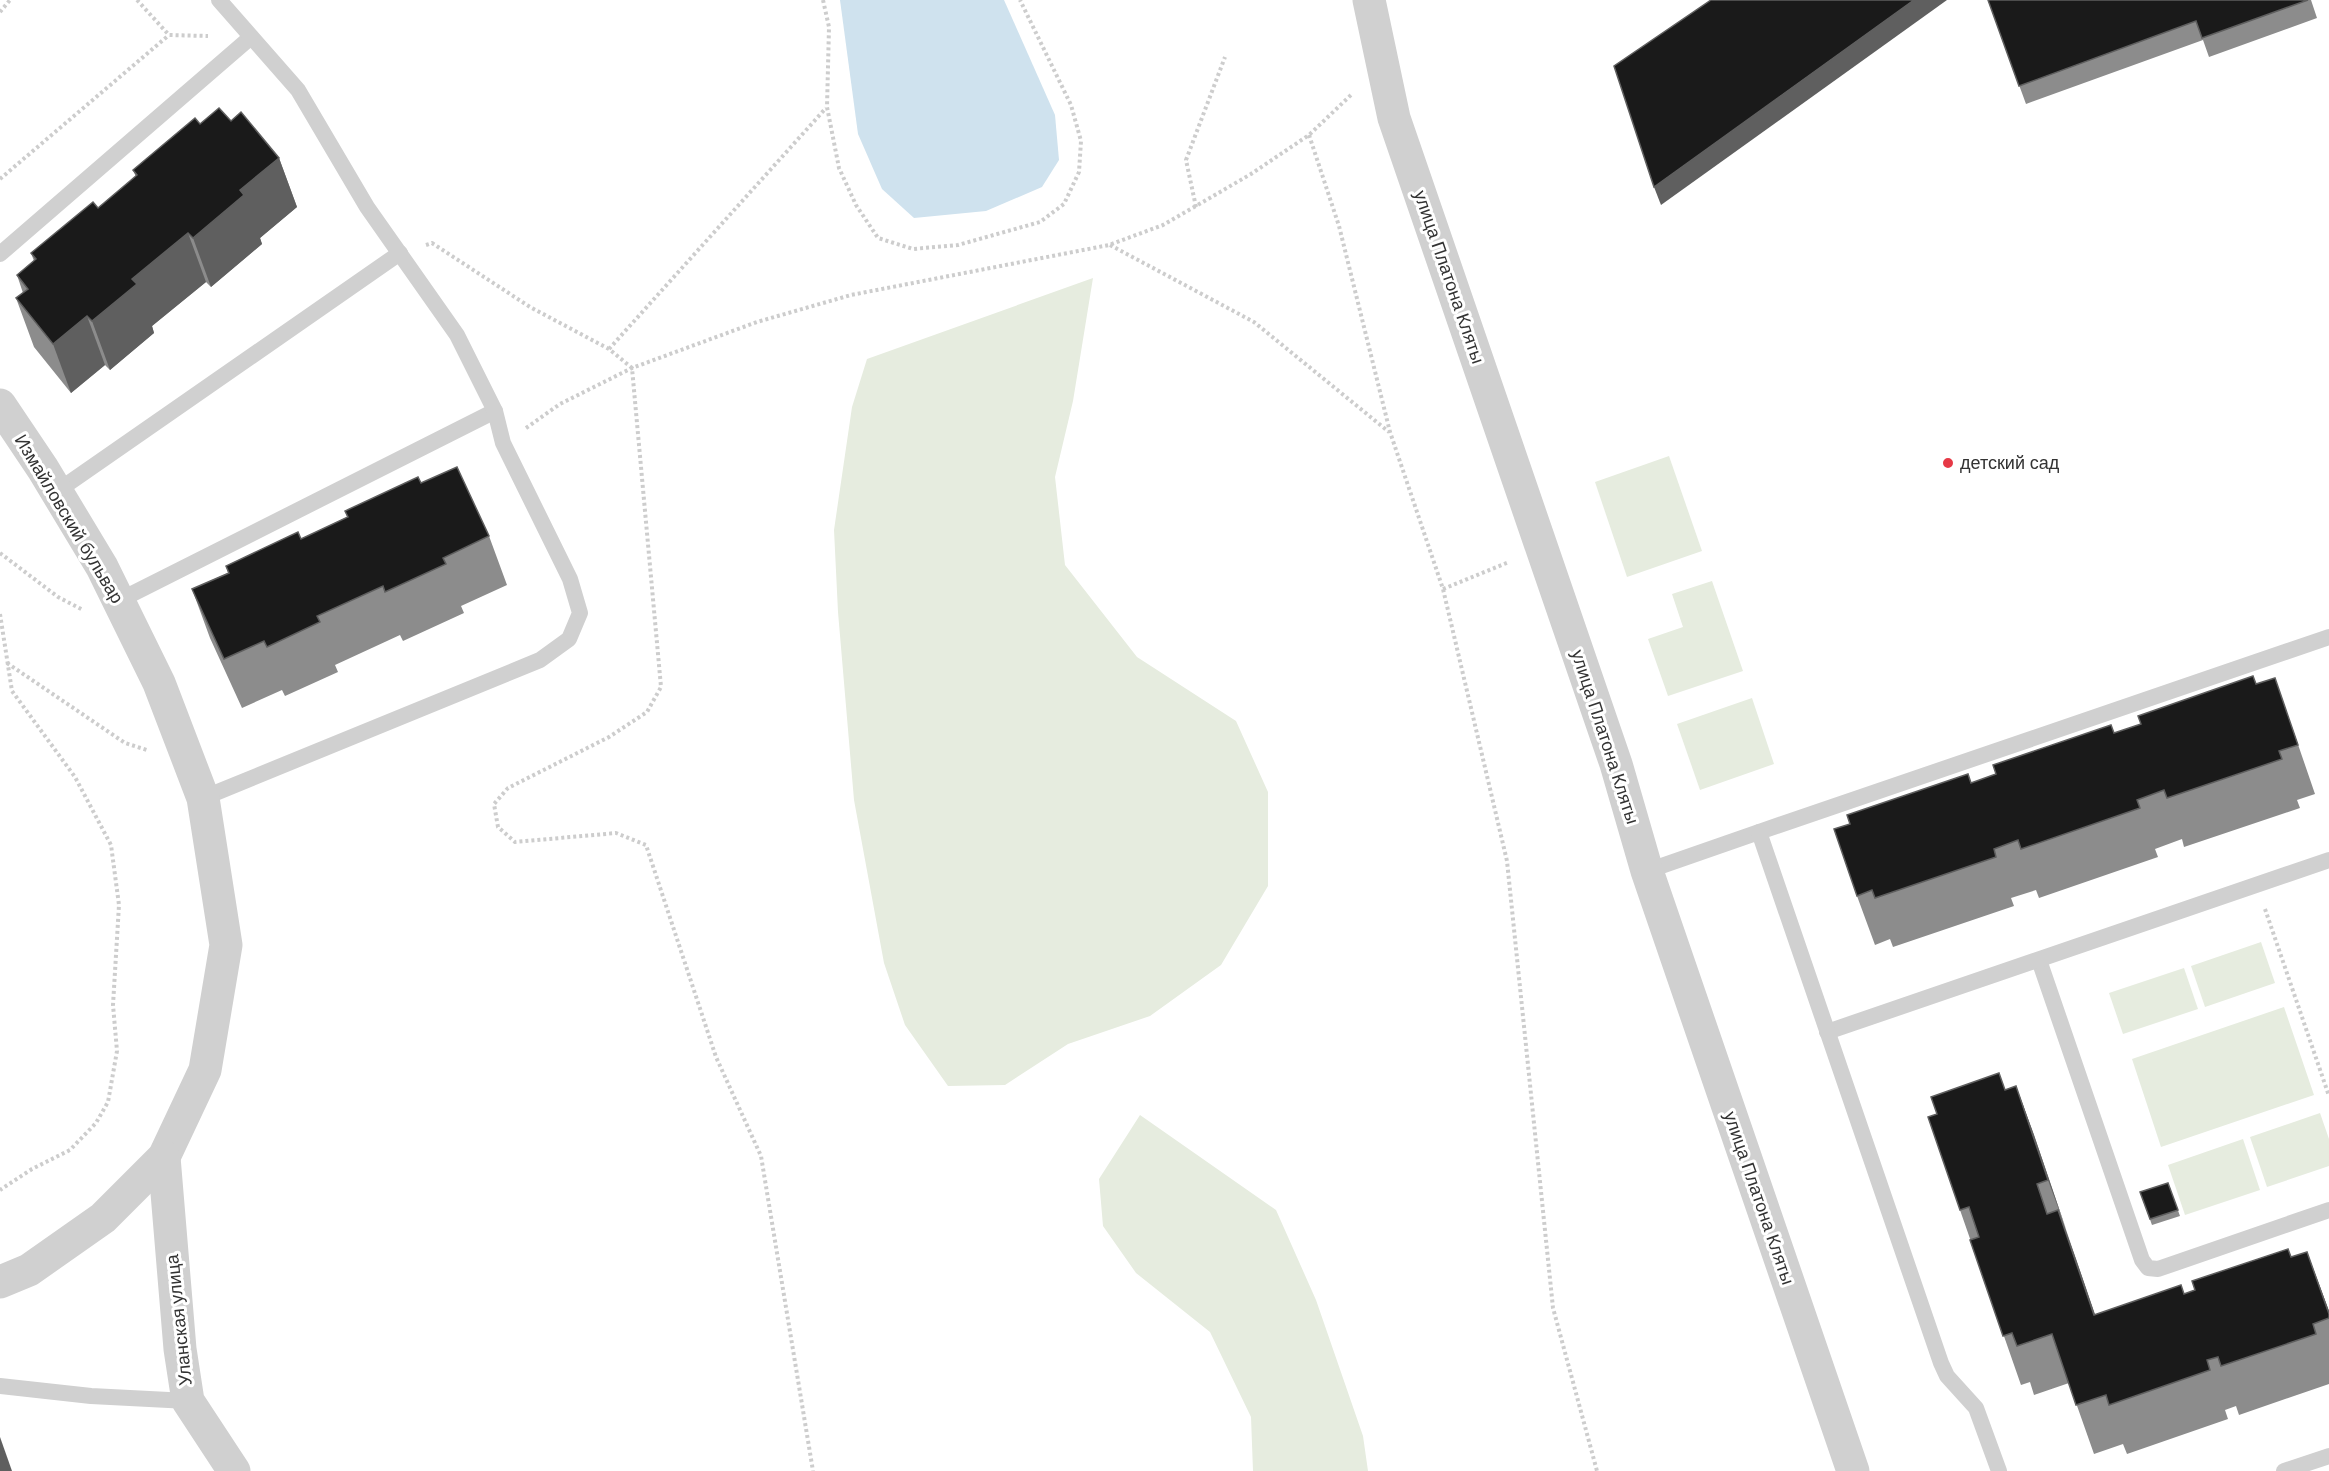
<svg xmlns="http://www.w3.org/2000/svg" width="2329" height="1471" font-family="'DM Sans',sans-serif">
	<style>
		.green { fill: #e6ecdf }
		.water { fill: #cfe2ee }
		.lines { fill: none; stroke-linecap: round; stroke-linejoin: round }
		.path { stroke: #cdcdcd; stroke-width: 4; stroke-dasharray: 3 3; stroke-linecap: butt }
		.lane { stroke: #d0d0d0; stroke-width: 16 }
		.street { stroke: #d0d0d0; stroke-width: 33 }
		.wall { fill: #8c8c8c }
		.shaded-wall { fill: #5f5f5f }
		.building { fill: #1a1a1a; stroke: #5f5f5f; stroke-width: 1.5 }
		.poi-dot { fill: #e63946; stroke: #fff; stroke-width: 2 }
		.labels { text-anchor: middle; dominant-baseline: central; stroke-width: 6; stroke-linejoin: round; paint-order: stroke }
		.street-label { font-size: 18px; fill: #333; stroke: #fff }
		.poi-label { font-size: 18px; fill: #333; stroke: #fff; text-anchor: start }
	</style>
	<rect width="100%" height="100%" fill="#fff"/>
	<g class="green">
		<polygon points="1093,278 1073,401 1055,477 1065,565 1137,657 1236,721 1268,792 1268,886 1221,965 1150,1016 1068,1044 1005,1085 948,1086 905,1025 884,963 854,800 838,612 834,530 852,407 867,359"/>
		<polygon points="1669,456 1702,551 1627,577 1595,482"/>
		<polygon points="1712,581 1743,671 1668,696 1648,639 1683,627 1672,594"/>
		<polygon points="1752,698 1774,764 1700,790 1677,724"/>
		<polygon points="2261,942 2275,983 2205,1007 2191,966"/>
		<polygon points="2184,968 2198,1009 2123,1034 2109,993"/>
		<polygon points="2284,1007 2314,1095 2161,1147 2132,1059"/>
		<polygon points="2320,1113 2329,1139 2329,1166 2267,1187 2250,1137"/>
		<polygon points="1140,1115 1276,1210 1316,1300 1363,1436 1368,1471 1253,1471 1251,1417 1210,1332 1136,1273 1103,1226 1099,1179"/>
		<polygon points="2243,1139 2260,1190 2185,1215 2168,1165"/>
	</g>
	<polygon class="water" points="840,0 1004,0 1055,115 1059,160 1042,187 986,211 914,218 882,189 858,134"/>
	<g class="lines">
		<g class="path">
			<polyline points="137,0 169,35 208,36"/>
			<polyline points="823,0 829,27 827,107 839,168 856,205 878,238 913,249 958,245 1040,222 1064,204 1079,172 1081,141 1071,105 1020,0"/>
			<polyline points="0,12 10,0"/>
			<polyline points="1309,135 1339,226 1390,432 1443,589 1507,861 1553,1308 1597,1471"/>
			<polyline points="0,179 169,35"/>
			<polyline points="1196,207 1186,160 1225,57"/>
			<polyline points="426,245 432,243 530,307 609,349 632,368 661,687 647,712 609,737 508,788 494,804 498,827 515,842 616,833 646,845 716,1057 761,1156 813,1471"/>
			<polyline points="1110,245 1254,322 1389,432"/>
			<polyline points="609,349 826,108"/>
			<polyline points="526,428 560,404 632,368 757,322 851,295 1109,245 1163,225 1251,174 1309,135 1352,94"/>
			<polyline points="0,553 58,597 83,610"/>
			<polyline points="1443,589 1509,562"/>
			<polyline points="0,614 12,691 75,777 111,845 119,905 113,1005 117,1051 108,1102 96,1123 70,1150 32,1169 0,1190"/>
			<polyline points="7,663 125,743 147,750"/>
			<polyline points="2265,909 2329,1096"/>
		</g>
		<g class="lane">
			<polyline points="0,254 251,37"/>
			<polyline points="56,492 400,253"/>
			<polyline points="118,601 495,411"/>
			<polyline points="203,798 540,660 569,639 580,613 570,579 503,443 495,411 457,335 367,207 298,90 219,0"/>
			<polyline points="1647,871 1759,832"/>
			<polyline points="2039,960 2142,1260 2148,1268 2158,1269 2329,1210"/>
			<polyline points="1827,1032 2329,860"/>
			<polyline points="0,1386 91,1396 188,1401"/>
			<polyline points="1999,1471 1976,1408 1947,1376 1941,1363 1759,832 2329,637"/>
			<polyline points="2284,1471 2329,1456"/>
		</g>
		<g class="street">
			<polyline points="1369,0 1394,118 1616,764 1647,871 1853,1471"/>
			<polyline points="0,405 43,469 102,567 159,683 203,798 226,945 205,1070 164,1157 103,1218 29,1270 0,1282"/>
			<polyline points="164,1157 180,1349 188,1401 234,1471"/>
		</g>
	</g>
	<g class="wall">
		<polygon points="1988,0 2311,0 2317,18 2209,57 2203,40 2026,104"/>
		<polygon points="231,121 279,158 297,207 260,238 262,244 211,287 206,282 152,326 154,333 110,370 105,365 71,393 34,347 16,298 23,293 17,275 34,261 31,253 98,208 136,177 133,170 200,124"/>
		<polygon points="421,483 489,536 507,585 461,606 464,613 403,641 400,635 335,665 338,672 285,696 282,690 242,708 210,638 192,589 228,573 226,566 301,539 347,517 345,511"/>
		<polygon points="2256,684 2292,727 2315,794 2297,800 2300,808 2184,847 2182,839 2155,849 2158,857 2039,898 2036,890 2011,898 2014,906 1893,947 1890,939 1875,945 1857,896 1971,783"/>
		<polygon points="2016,1086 2034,1135 2095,1315 2184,1294 2307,1252 2329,1311 2329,1384 2239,1415 2236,1406 2225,1410 2228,1419 2127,1454 2123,1444 2094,1454 2069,1383 2034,1395 2030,1382 2021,1385 1960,1210 2006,1090"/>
		<polygon points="2168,1183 2180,1216 2152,1225 2140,1192"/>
	</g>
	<g class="shaded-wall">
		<polygon points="1914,0 1947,0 1661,205 1654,187"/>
		<polygon points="279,158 297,207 260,238 262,244 211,287 193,238 240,190"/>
		<polygon points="188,233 206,282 152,326 154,333 110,370 92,321 132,279"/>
		<polygon points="87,316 105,365 71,393 53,344"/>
		<polygon points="2016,1086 2034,1135 2066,1229 2048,1180"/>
		<polygon points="2058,1210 2076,1259 2112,1364 2094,1315"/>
		<polygon points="2307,1252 2329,1311 2329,1314"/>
		<polygon points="0,1437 12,1471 0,1471"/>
	</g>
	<g class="building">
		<polygon points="1711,0 1914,0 1654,187 1614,66"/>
		<polygon points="1988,0 2308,0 2202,38 2196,21 2019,86"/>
		<polygon points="219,108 231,121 241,112 279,158 240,190 244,195 193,238 188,233 132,279 137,284 92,321 87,316 53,344 16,298 28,289 17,275 36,259 31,253 93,202 98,208 137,175 133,170 195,118 200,124"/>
		<polygon points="457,467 489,536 443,558 446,564 385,592 383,586 317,616 320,622 267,647 264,641 224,659 192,589 229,573 226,566 298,532 301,539 348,517 345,511 418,477 421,483"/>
		<polygon points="2253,676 2256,684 2275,678 2298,745 2279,751 2282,759 2167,798 2164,790 2137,800 2140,808 2021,849 2018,840 1994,849 1996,857 1875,898 1872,890 1857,896 1834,829 1850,824 1847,815 1968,774 1971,783 1996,774 1993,765 2111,725 2114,733 2141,724 2138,716"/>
		<polygon points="1999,1073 2005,1090 2016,1086 2048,1180 2037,1184 2047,1214 2058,1210 2094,1315 2181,1285 2184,1294 2195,1290 2192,1281 2288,1249 2291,1257 2307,1252 2329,1314 2329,1318 2313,1324 2316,1334 2221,1366 2218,1357 2207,1360 2210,1370 2109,1405 2106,1395 2076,1405 2052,1334 2017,1346 2012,1333 2003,1336 1970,1240 1979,1237 1969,1207 1960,1210 1928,1117 1937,1114 1931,1097"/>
		<polygon points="2168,1183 2178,1210 2150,1219 2140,1192"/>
	</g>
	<circle class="poi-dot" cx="1948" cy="463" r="6"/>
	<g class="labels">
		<g class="street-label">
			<text transform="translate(1449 277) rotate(71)">улица Платона Кляты</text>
			<text transform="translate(69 519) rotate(59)">Измайловский бульвар</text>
			<text transform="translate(1605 737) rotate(72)">улица Платона Кляты</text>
			<text transform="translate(1759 1198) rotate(71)">улица Платона Кляты</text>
			<text transform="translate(179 1320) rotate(-96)">Уланская улица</text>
		</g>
		<g class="poi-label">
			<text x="1960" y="463">детский сад</text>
		</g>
	</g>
</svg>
